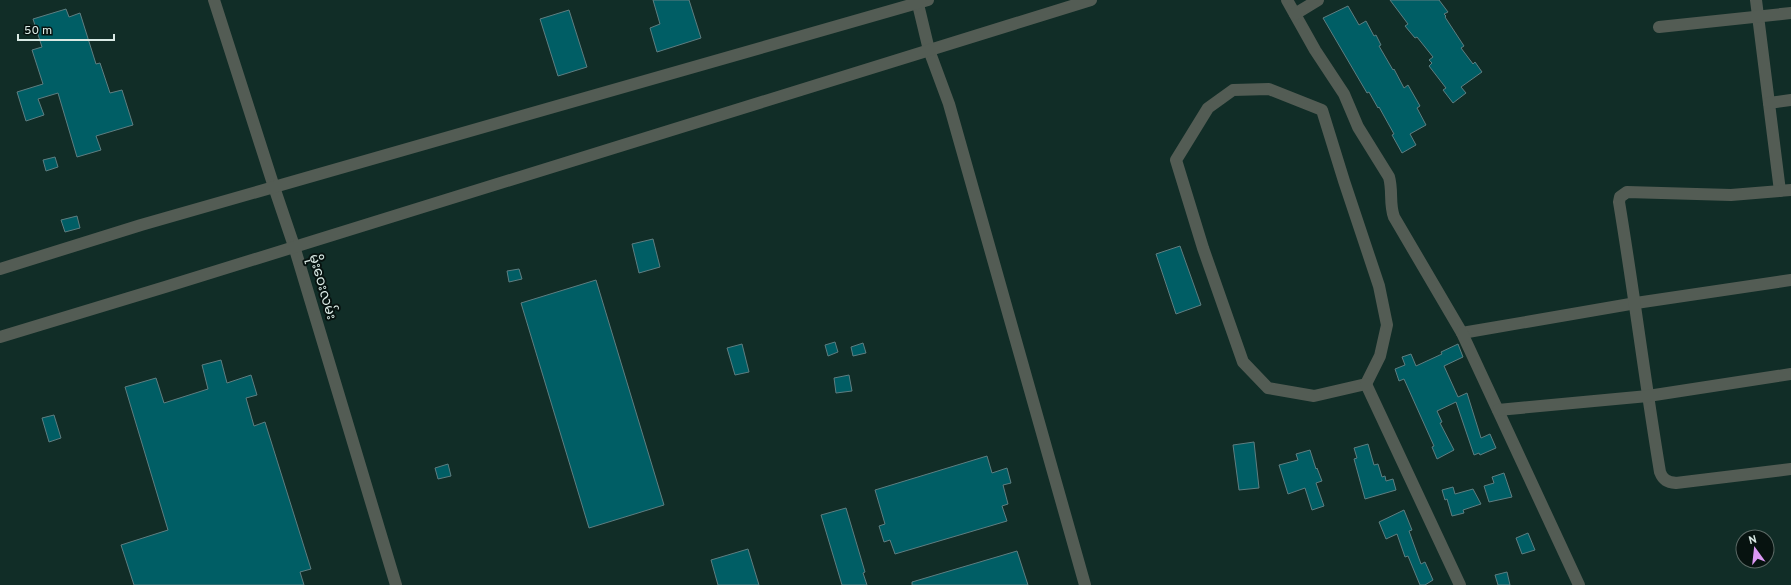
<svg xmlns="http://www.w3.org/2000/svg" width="1791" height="585" font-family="Overpass,'Noto Sans Myanmar',sans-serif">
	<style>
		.building { fill: #005e65; stroke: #5e7e81 }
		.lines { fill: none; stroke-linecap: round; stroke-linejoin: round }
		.minor { stroke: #535c54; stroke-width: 12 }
		.labels { text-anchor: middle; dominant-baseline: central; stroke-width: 4; stroke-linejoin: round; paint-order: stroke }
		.street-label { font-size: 14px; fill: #daeae5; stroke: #071310 }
	</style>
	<rect width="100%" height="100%" fill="#112d27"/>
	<g class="building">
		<polygon points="653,0 689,0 701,38 657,52 650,28 660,24"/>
		<polygon points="1390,0 1439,0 1448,12 1444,14 1446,16 1445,17 1464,46 1461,48 1473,64 1475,62 1482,72 1461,87 1466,93 1453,103 1443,90 1446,88 1429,66 1432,63 1429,60 1433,57 1417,37 1415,38 1405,26 1408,24"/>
		<polygon points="1348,6 1359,25 1366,21 1374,36 1376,35 1381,45 1379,46 1393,70 1394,69 1404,88 1408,85 1420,106 1417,108 1426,125 1410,134 1416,145 1402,153 1392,135 1394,134 1379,107 1378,108 1369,92 1367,93 1323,18"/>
		<polygon points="66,9 69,17 80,13 96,64 100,63 110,93 122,90 133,125 96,136 101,150 77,157 58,93 38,99 44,115 26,121 17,92 43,84 32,50 42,47 33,19"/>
		<polygon points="569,10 587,67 558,76 540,19"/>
		<polygon points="55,157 58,167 46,171 43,160"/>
		<polygon points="77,216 80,228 65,232 61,220"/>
		<polygon points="653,239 660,267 639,273 632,244"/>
		<polygon points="1180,246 1201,305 1176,314 1156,254"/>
		<polygon points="519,269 522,279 509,282 507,271"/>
		<polygon points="596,280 664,505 589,528 521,303"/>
		<polygon points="835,342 838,352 828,356 825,345"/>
		<polygon points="863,343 866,353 853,356 851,347"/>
		<polygon points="742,344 749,372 735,375 727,348"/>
		<polygon points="1458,344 1463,357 1444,366 1458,397 1467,393 1481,438 1490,434 1496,448 1480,455 1479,453 1474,455 1456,402 1437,411 1442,422 1440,423 1454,450 1437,459 1432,447 1434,446 1404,379 1399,381 1395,369 1405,365 1402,357 1411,354 1416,366 1442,354 1441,352"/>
		<polygon points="221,360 227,383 251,375 257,395 246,398 254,426 265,422 311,569 300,572 304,585 134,585 121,545 168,530 125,387 156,378 164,403 208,389 202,365"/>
		<polygon points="849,375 852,391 836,393 834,378"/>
		<polygon points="54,415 61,438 49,442 42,418"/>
		<polygon points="1254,442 1259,488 1239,490 1233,445"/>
		<polygon points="1368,444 1374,465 1378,464 1382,477 1385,476 1386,481 1393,479 1396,490 1365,499 1354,459 1357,458 1354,448"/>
		<polygon points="1310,450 1316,469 1317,468 1322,481 1316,483 1324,506 1312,510 1305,488 1288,494 1279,465 1298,460 1296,454"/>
		<polygon points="987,456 992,473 1007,468 1011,483 1003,485 1008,504 1002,506 1007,521 895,554 890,540 884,542 879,526 885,524 875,490"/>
		<polygon points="448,464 451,476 438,479 435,468"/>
		<polygon points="1504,473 1512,497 1489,502 1484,486 1494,483 1492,477"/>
		<polygon points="1453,487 1455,494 1473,489 1481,504 1463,510 1464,513 1452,516 1447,499 1445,500 1442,490"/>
		<polygon points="846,508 865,572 863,573 867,585 842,585 821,515"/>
		<polygon points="1404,510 1412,530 1409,531 1421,564 1425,562 1433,580 1425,585 1420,585 1408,556 1405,557 1397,534 1386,539 1379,522"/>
		<polygon points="1528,533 1535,550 1522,554 1516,538"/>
		<polygon points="748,549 759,585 718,585 711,560"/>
		<polygon points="1017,551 1028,585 912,585 912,582"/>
		<polygon points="1507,572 1510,585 1498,585 1495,575"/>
	</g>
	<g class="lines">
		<g class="minor">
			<polyline points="214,0 274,187 294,246 396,585"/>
			<polyline points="917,0 929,50 949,104 1085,585"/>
			<path d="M1287 0 1315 50 1344 94 1358 127 1389 177C1393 191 1389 204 1394 217L1462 333 1636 303 1791 280"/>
			<polyline points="1756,0 1780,191"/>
			<polyline points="1295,14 1318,0"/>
			<polyline points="1659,27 1791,13"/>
			<polygon points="1269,89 1322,110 1344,181 1379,286 1387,325 1380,356 1366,384 1314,396 1268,388 1243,362 1203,248 1176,160 1208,108 1233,90"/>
			<polyline points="1769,103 1791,100"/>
			<path d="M1791 190 1731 195 1627 192 1620 197 1619 202C1634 292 1645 382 1660 472 1663 480 1667 482 1676 483L1791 469"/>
			<polyline points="0,269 141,225 928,0"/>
			<polyline points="1462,333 1579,585"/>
			<polyline points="0,337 165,287 1091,0"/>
			<polyline points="1366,384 1460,585"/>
			<polyline points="1498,410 1648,396 1791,374"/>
		</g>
	</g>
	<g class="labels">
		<g class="street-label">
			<text transform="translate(322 287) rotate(74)">မိုးဝေးလမ်း</text>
		</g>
	</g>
	<g transform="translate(1755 549) rotate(345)"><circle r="19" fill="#071310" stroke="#5b6965"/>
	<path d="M0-3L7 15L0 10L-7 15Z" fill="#dc99f4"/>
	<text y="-6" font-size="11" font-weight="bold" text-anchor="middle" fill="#daeae5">N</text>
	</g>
	<path d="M18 34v6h96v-6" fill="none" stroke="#daeae5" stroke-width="2"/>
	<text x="24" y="34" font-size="12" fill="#daeae5" stroke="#071310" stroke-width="3" paint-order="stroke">50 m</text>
</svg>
